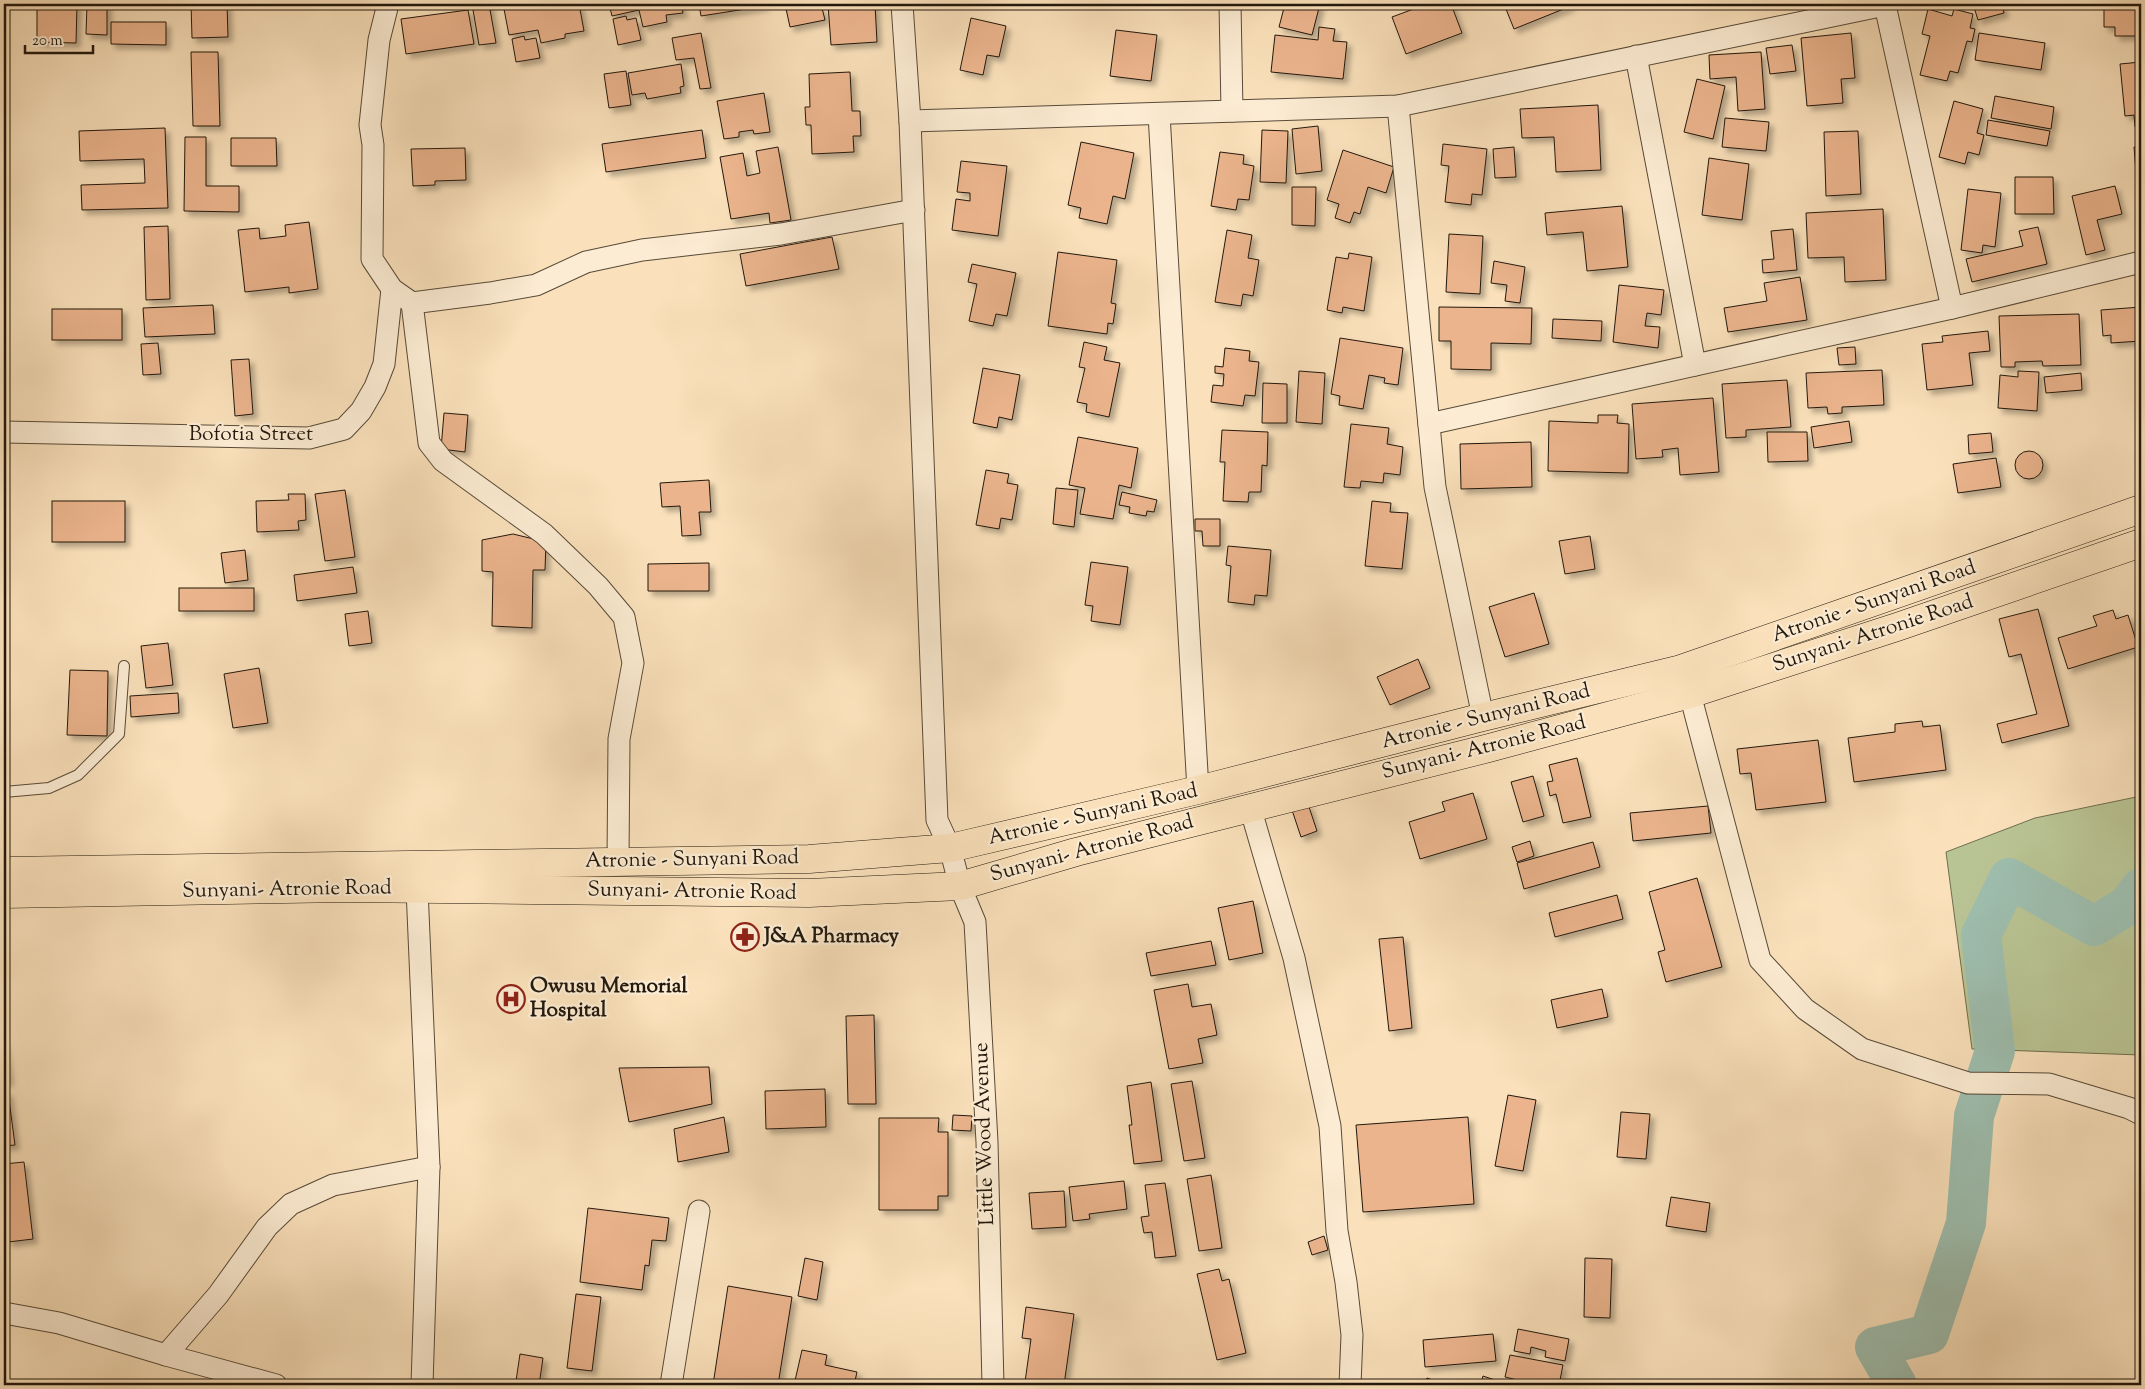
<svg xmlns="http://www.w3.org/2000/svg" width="2145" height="1389" font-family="'Sorts Mill Goudy',serif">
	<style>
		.green { fill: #b9c494; stroke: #6e6e50 }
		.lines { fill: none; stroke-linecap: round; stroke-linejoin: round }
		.river { stroke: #9ebeae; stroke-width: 40 }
		.building { fill: #ebb48d; stroke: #22180d; filter: url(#shadow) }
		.lane-casing { stroke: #584a38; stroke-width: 12 }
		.street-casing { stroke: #584a38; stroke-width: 23 }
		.highway-casing { stroke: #22180d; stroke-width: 29 }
		.lane { stroke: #fcecd3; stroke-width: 10 }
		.street { stroke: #fcecd3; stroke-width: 21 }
		.highway { stroke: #fae1bb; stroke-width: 28 }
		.labels { text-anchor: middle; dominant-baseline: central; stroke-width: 4.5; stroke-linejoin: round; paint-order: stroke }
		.street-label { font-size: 21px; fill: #22180d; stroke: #fcecd3 }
		.poi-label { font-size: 21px; font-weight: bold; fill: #22180d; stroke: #fcecd3; text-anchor: start }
	</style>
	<defs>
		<filter id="shadow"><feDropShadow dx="4.5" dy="4.5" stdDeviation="2.5" flood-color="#0004"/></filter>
	</defs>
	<rect width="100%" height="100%" fill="#fae1bb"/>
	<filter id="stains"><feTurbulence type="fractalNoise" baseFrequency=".004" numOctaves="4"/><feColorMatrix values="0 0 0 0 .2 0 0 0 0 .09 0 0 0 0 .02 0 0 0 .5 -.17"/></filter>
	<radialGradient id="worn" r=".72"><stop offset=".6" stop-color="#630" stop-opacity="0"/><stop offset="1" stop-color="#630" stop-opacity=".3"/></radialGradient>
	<polygon class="green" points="2141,796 2141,1055 1972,1049 1946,852 2035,818"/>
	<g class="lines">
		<polyline class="river" points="1897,1385 1875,1347 1929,1334 1966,1223 1974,1116 1995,1051 1981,935 2009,878 2094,926 2127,906 2141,888"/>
	</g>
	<g class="building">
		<polygon points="32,4 77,4 76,43 37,42 37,5"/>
		<polygon points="87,4 107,4 107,35 86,34"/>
		<polygon points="191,4 227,4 228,37 192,38"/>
		<polygon points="472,4 489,4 496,43 479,45"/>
		<polygon points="537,4 579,4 584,31 565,34 565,38 541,43 538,30 509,35 504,9"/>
		<polygon points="609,4 681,4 683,13 666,15 667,22 643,27 639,10 612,16"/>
		<polygon points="699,4 765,4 765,6 701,16"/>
		<polygon points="785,4 815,4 816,9 822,8 825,20 790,27"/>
		<polygon points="828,4 875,4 877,42 831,45"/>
		<polygon points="1285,4 1320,4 1312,35 1279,27"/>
		<polygon points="1427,4 1451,4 1462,33 1406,54 1392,17"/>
		<polygon points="1504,4 1570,4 1571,6 1514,29"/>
		<polygon points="1973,4 2002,4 2004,13 1978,20"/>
		<polygon points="2104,4 2139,4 2140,36 2115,36 2115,27 2104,27"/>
		<polygon points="1928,9 1952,16 1954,9 1973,14 1970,28 1975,29 1972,42 1967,41 1958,73 1950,71 1947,81 1920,75 1930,36 1922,34"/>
		<polygon points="468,10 474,44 406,54 401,19"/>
		<polygon points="626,16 627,20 636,18 641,40 618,45 613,19"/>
		<polygon points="971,18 1006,26 999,57 987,55 983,75 960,70"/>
		<polygon points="111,22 166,22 166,45 111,44"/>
		<polygon points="1319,27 1335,29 1333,41 1347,42 1343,79 1271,72 1275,35 1318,40"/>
		<polygon points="1116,30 1157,35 1151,81 1110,76"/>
		<polygon points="701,33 711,88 700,89 694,58 676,60 672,38"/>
		<polygon points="1851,33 1855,78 1841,79 1843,103 1807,106 1801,38"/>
		<polygon points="1979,33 2045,43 2041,70 1975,60"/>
		<polygon points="524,36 525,40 536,38 540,58 516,62 512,39"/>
		<polygon points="1792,45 1796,71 1770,74 1766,48"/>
		<polygon points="191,52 218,52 220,126 193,126"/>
		<polygon points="1761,52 1765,109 1738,111 1736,77 1710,79 1709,55"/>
		<polygon points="2141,62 2141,126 2135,127 2134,115 2125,116 2120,64"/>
		<polygon points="681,64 684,86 680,87 681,93 647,99 645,93 632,95 628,73"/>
		<polygon points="626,71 631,105 609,108 604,74"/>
		<polygon points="850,72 852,111 860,111 861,136 853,136 854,152 812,154 811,125 806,125 805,107 810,107 809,74"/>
		<polygon points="1697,79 1725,86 1713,139 1684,132"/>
		<polygon points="764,93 770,132 754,134 753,130 739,132 739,137 724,139 717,101"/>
		<polygon points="1995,96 2054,107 2051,129 1991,118"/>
		<polygon points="1954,101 1983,109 1977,133 1984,135 1979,155 1968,152 1965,164 1939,157"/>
		<polygon points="1598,105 1601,170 1556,172 1554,137 1522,138 1520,109"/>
		<polygon points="1725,118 1769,122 1766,151 1722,147"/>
		<polygon points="1988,120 2050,131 2047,146 1986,135"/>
		<polygon points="1318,126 1322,171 1296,174 1292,129"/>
		<polygon points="165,128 168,208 82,210 81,185 145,183 144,159 80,161 79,131"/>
		<polygon points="702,130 706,158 606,172 602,144"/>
		<polygon points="1262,130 1288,131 1286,183 1260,182"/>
		<polygon points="1858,131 1861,194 1826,196 1824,132"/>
		<polygon points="185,137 206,137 206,186 239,186 239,212 184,211"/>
		<polygon points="231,138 276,138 277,166 231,166"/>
		<polygon points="1081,142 1134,153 1125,199 1113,196 1107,224 1079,218 1081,208 1068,205"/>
		<polygon points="1443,144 1487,149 1482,195 1472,194 1471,205 1445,202 1449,166 1441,165"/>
		<polygon points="778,147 791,220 770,223 769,213 731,219 720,157 743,153 747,176 760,173 756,151"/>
		<polygon points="1514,147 1516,177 1495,178 1493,149"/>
		<polygon points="2134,147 2141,147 2141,172 2136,172"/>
		<polygon points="465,148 466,180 435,181 435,185 413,186 411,149"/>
		<polygon points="1343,150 1394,167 1386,193 1368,187 1360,214 1354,212 1350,223 1335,218 1339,204 1327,200"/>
		<polygon points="1220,152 1244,155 1243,164 1254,166 1249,200 1238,199 1236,210 1211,206"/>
		<polygon points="1709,158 1749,164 1742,220 1702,215"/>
		<polygon points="961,161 1007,166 998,236 952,230 956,199 970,201 970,193 957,192"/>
		<polygon points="2015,177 2053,177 2054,214 2015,214"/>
		<polygon points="2115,186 2122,214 2097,220 2105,250 2086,255 2072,196"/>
		<polygon points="1292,187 1316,187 1315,226 1292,225"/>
		<polygon points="1968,189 2001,193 1995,247 1983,245 1982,253 1961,250"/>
		<polygon points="2138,190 2141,190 2141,220"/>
		<polygon points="1622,206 1628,267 1587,271 1583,232 1547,235 1545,213"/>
		<polygon points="1883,209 1886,280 1845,282 1844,257 1808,258 1806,213"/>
		<polygon points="309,222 318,289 289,293 289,287 245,292 238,230 259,228 260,239 286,236 285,225"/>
		<polygon points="168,226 170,299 146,300 144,227"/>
		<polygon points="2038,227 2047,264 1972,282 1966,259 2023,246 2019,231"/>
		<polygon points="1793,229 1797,270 1763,273 1762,260 1774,259 1771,231"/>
		<polygon points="1227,230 1252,235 1248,258 1259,260 1253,296 1243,294 1241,306 1215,302"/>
		<polygon points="1449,234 1483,236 1480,294 1446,292"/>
		<polygon points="832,237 839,269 746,286 740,254"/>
		<polygon points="1058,252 1117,260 1111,303 1116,304 1113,324 1108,323 1107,334 1048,326"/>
		<polygon points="1349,253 1372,257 1364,311 1343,307 1342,313 1327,310 1336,257 1348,259"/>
		<polygon points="1494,261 1525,267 1520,303 1505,301 1507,285 1491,283"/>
		<polygon points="972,264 1016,273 1007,316 996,314 993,326 969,321 977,284 968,282"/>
		<polygon points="1800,277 1807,320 1728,332 1724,308 1767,301 1764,283"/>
		<polygon points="1619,285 1664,290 1661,315 1647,313 1645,326 1660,327 1658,348 1613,342"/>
		<polygon points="213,305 215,334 145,337 143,308"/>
		<polygon points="1439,307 1532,308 1531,344 1491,343 1491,370 1451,369 1451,341 1439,341"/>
		<polygon points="2141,307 2141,341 2111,343 2111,335 2103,336 2101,310"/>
		<rect x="52" y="309" width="70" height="31"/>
		<polygon points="2079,314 2081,365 2043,366 2042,361 2015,362 2015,367 2001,367 1999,316"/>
		<polygon points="1553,319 1602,321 1601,341 1552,338"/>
		<polygon points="1988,331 1990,351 1969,353 1973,385 1927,390 1922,344 1943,342 1942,336"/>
		<polygon points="1340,338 1403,348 1398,385 1384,383 1385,378 1369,375 1363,409 1339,405 1340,396 1331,394"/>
		<polygon points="1084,342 1107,347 1104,360 1120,363 1109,417 1086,412 1087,404 1077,402 1085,368 1079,367"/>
		<polygon points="158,343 161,374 143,375 141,344"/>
		<polygon points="1855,347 1856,364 1839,365 1837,348"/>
		<polygon points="1225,348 1250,351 1249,361 1259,362 1255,396 1245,395 1243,406 1211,402 1213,385 1223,386 1224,374 1215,373 1215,366 1223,367"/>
		<polygon points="249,359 253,414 235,416 231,360"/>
		<polygon points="983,368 1020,375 1012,420 999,417 997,428 973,423"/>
		<polygon points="1882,370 1884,405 1842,407 1842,413 1828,414 1827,407 1808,408 1806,373"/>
		<polygon points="1299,371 1325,373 1322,424 1296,422"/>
		<polygon points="2018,371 2039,372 2037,411 1998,408 2000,375 2018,377"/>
		<polygon points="2081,373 2082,390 2046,393 2044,377"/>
		<polygon points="1787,380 1791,427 1746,430 1746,437 1726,438 1722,384"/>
		<polygon points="1263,383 1287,384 1287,423 1262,423"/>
		<polygon points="1713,398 1719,472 1680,475 1678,448 1662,450 1663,457 1636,459 1632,404"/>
		<polygon points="444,413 468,415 465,452 441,449"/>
		<polygon points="1598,415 1618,415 1617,423 1629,424 1628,473 1548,471 1549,421 1598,423"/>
		<polygon points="1849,421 1852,442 1814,448 1811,427"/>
		<polygon points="1351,424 1389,428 1387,444 1403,447 1400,475 1384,473 1383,483 1361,481 1360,488 1344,487"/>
		<polygon points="1222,430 1268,432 1267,466 1262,465 1261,492 1249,492 1248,502 1223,501 1225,462 1220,462"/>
		<polygon points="1767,432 1807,432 1808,461 1768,462"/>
		<polygon points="1991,433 1993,452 1969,454 1968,435"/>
		<polygon points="1078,437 1138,448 1131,488 1119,485 1113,519 1080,514 1085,488 1069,485"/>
		<polygon points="1531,442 1532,487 1461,489 1460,444"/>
		<circle cx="2029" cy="465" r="14"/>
		<polygon points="1996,458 2001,487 1958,493 1953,464"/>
		<polygon points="986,470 1009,474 1007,483 1018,485 1012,520 1001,518 999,529 976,525"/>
		<polygon points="709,480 711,512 699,512 701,535 682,536 680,506 662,507 660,483"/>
		<polygon points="1056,488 1078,490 1074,527 1053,524"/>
		<polygon points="345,490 355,557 325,561 315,494"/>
		<polygon points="1122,492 1157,500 1154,512 1147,511 1146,516 1129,513 1130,507 1119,505"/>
		<polygon points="288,494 305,494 306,520 298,521 299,530 257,532 256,501 289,500"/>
		<rect x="52" y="501" width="73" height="41"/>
		<polygon points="1372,501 1391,503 1390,512 1408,513 1402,569 1365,566"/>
		<polygon points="1195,519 1220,519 1220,546 1203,546 1202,531 1195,531"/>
		<polygon points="513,534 546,542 545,570 533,570 532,628 492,626 493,572 482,571 482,540"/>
		<polygon points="1590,536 1595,569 1565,574 1559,541"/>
		<polygon points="1228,546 1271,550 1267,596 1255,595 1254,605 1228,602 1231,566 1226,565"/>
		<polygon points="245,550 248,580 225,583 221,553"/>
		<polygon points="1091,562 1128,567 1120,625 1091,621 1093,606 1085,605"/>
		<polygon points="709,563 709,591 648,591 648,564"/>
		<polygon points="353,567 357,593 297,601 294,575"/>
		<rect x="179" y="588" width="75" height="23"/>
		<polygon points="1534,593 1549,644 1505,657 1489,607"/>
		<polygon points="2038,609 2069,726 2002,743 1997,724 2037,714 2021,654 2009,657 1999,619"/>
		<polygon points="2113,610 2116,619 2128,615 2138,647 2068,669 2058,638 2097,626 2093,616"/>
		<polygon points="368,611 372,643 349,646 345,614"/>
		<polygon points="168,643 173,685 146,688 141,646"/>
		<polygon points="1418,659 1430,688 1390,705 1377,677"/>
		<polygon points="259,668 268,723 233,728 224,674"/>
		<polygon points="70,670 108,671 107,736 67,735"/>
		<polygon points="178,693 179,713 131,717 130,696"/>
		<polygon points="1922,721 1923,727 1940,725 1946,770 1854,782 1848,738 1895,732 1895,724"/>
		<polygon points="1818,740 1826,802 1756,810 1751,773 1740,774 1737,749"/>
		<polygon points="1577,758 1591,817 1563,823 1556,794 1550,796 1547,782 1553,781 1549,765"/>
		<polygon points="1533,776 1544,816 1523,822 1511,782"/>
		<polygon points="1473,793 1487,839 1420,859 1409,822 1445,811 1442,802"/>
		<polygon points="1308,804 1317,831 1301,837 1292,810"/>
		<polygon points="1708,806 1711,833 1633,841 1630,813"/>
		<polygon points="1530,841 1534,856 1517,862 1512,847"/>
		<polygon points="1593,842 1600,867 1524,889 1517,863"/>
		<polygon points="1697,878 1722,967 1666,982 1658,952 1665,950 1649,892"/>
		<polygon points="1617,895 1623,919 1555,937 1549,913"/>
		<polygon points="1253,901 1263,953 1229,960 1218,908"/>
		<polygon points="1403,937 1412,1028 1389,1031 1379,939"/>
		<polygon points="1211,941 1216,965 1151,976 1146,953"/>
		<polygon points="1188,984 1192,1007 1211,1004 1217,1035 1198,1039 1203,1063 1169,1069 1154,990"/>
		<polygon points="1602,989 1608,1017 1557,1028 1551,1000"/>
		<polygon points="874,1015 876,1104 848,1104 846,1016"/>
		<polygon points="4,1041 9,1081 4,1082"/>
		<polygon points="709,1067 712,1104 629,1122 619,1068"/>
		<polygon points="1192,1081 1205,1158 1184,1161 1171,1084"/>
		<polygon points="1151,1082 1162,1161 1134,1164 1129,1125 1132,1125 1127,1086"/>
		<polygon points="825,1089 826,1127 766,1129 765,1091"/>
		<polygon points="4,1092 8,1092 15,1145 4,1146"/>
		<polygon points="1508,1095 1536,1100 1523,1171 1495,1166"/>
		<polygon points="1621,1112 1650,1114 1646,1159 1617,1157"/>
		<polygon points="953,1115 972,1116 971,1131 952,1130"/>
		<polygon points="724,1117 729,1152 678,1162 674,1129"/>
		<polygon points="1468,1117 1474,1204 1363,1212 1356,1125"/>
		<polygon points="879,1118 939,1118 938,1132 948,1132 948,1196 938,1196 938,1210 879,1210"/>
		<polygon points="24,1162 33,1239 8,1242 4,1210 4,1164"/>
		<polygon points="1211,1175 1222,1248 1199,1251 1187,1179"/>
		<polygon points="1124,1181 1127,1209 1089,1214 1090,1219 1073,1221 1069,1187"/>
		<polygon points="1165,1183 1176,1256 1155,1258 1152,1232 1144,1233 1141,1217 1149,1216 1145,1185"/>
		<polygon points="1064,1191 1066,1227 1032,1229 1029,1193"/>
		<polygon points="1671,1197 1710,1203 1706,1232 1666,1226"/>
		<polygon points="588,1208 669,1218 666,1241 652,1240 649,1266 645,1265 642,1290 580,1282"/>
		<polygon points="1324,1236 1328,1250 1312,1255 1308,1242"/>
		<polygon points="805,1258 823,1262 817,1300 798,1296"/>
		<polygon points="1585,1258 1612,1259 1610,1318 1584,1317"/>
		<polygon points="1219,1269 1222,1281 1229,1279 1246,1353 1217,1360 1197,1274"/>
		<polygon points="728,1286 792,1297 778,1385 713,1385"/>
		<polygon points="576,1294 601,1297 592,1371 567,1368"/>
		<polygon points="1026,1307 1074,1314 1064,1385 1025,1382 1031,1339 1022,1338"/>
		<polygon points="1518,1329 1569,1339 1565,1361 1545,1357 1546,1351 1531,1347 1530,1354 1514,1351"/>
		<polygon points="1493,1334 1496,1361 1425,1367 1423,1340"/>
		<polygon points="802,1350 827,1355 825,1365 857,1372 854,1385 794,1385"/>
		<polygon points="520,1354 543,1358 539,1385 516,1381"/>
		<polygon points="1510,1355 1563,1365 1559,1385 1529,1385 1530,1383 1505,1377"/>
		<polygon points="1483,1376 1495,1380 1493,1385 1480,1385"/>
		<polygon points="1427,1378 1447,1385 1424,1385"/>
	</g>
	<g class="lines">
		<defs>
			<polyline id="lane" points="4,792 49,788 78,775 119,734 124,666"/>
			<g id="street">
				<polyline points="388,4 379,40 370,125 373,145 372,259 392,289 412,303 490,293 536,285 586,262 642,250 781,234 914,210"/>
				<polyline points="902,4 910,121 937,820 950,848 960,886 975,922 987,1142 993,1385"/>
				<polyline points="1230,4 1232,111"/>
				<polyline points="1888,4 1885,5 1952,308 2141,262"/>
				<polyline points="1636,56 1695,365"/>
				<polyline points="1398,106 1435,487 1483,717"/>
				<polyline points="1159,114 1198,790"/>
				<polyline points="910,121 1398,106 1885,5"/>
				<polyline points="412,303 429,443 443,461 544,534 598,586 624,617 633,663 619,739 618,862"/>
				<polyline points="1429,424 1952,308"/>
				<polyline points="4,432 309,438 344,429 361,411 375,387 384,364 392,289"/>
				<polyline points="1690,694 1760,960 1805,1009 1862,1049 1968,1083 2049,1084 2129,1108 2141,1114"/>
				<polyline points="1250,807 1294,958 1330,1126 1337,1231 1346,1282 1352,1335 1350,1385"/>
				<polyline points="417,889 429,1167 422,1385"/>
				<polyline points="4,1313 59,1323 166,1355 276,1385"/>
				<polyline points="166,1355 218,1295 267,1227 291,1204 333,1185 429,1167"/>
				<polyline points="671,1385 699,1211"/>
			</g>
			<g id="highway">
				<polyline points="4,871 809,859 950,848 1198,790 1483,717 1681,669 2141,509"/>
				<polyline points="4,894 346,888 809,893 960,886 1076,852 1489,748 1690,694 1897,627 2141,543"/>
			</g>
		</defs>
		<use href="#lane" class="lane-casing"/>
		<use href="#street" class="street-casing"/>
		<use href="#highway" class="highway-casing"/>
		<use href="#lane" class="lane"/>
		<use href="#street" class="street"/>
		<use href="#highway" class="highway"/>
	</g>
	<defs>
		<symbol id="pharmacy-ring" viewBox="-11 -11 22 22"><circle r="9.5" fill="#fcecd3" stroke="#8f2418" stroke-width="1.5"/><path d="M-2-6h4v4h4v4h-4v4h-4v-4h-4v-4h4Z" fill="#8f2418"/></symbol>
		<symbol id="hospital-ring" viewBox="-11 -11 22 22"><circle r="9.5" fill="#fcecd3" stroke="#8f2418" stroke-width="1.5"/><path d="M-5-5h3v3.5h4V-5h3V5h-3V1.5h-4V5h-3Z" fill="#8f2418"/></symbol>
	</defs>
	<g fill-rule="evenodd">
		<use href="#pharmacy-ring" x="729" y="921" width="32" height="32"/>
		<use href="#hospital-ring" x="495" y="983" width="32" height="32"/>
	</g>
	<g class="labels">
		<g class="street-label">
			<text x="251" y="435">Bofotia Street</text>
			<text transform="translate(1874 602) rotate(-19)">Atronie - Sunyani Road</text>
			<text transform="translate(1873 634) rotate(-18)">Sunyani- Atronie Road</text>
			<text transform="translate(1486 717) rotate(-14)">Atronie - Sunyani Road</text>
			<text transform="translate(1484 748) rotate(-14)">Sunyani- Atronie Road</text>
			<text transform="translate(1093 815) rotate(-13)">Atronie - Sunyani Road</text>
			<text transform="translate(1092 849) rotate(-15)">Sunyani- Atronie Road</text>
			<text transform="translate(692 860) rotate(-1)">Atronie - Sunyani Road</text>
			<text transform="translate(287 890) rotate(-1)">Sunyani- Atronie Road</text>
			<text transform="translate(692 892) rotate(1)">Sunyani- Atronie Road</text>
			<text transform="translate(985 1134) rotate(-92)">Little Wood Avenue</text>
		</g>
		<g class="poi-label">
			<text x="764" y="937">J&amp;A Pharmacy</text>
			<text x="530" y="987">Owusu Memorial<tspan x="530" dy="24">Hospital</tspan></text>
		</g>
	</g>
	<rect width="2145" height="1389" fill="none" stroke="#fae1bb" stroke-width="20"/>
	<rect x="5" y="5" width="2135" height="1379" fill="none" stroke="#22180d" stroke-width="2.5"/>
	<rect x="10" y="10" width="2125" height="1369" fill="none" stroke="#22180d"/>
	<path d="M25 45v8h68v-8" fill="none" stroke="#22180d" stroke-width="2.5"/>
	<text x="32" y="45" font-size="15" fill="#22180d" stroke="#fcecd3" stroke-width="4" paint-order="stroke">20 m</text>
	<rect width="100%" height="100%" filter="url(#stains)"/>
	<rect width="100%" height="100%" fill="url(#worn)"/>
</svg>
